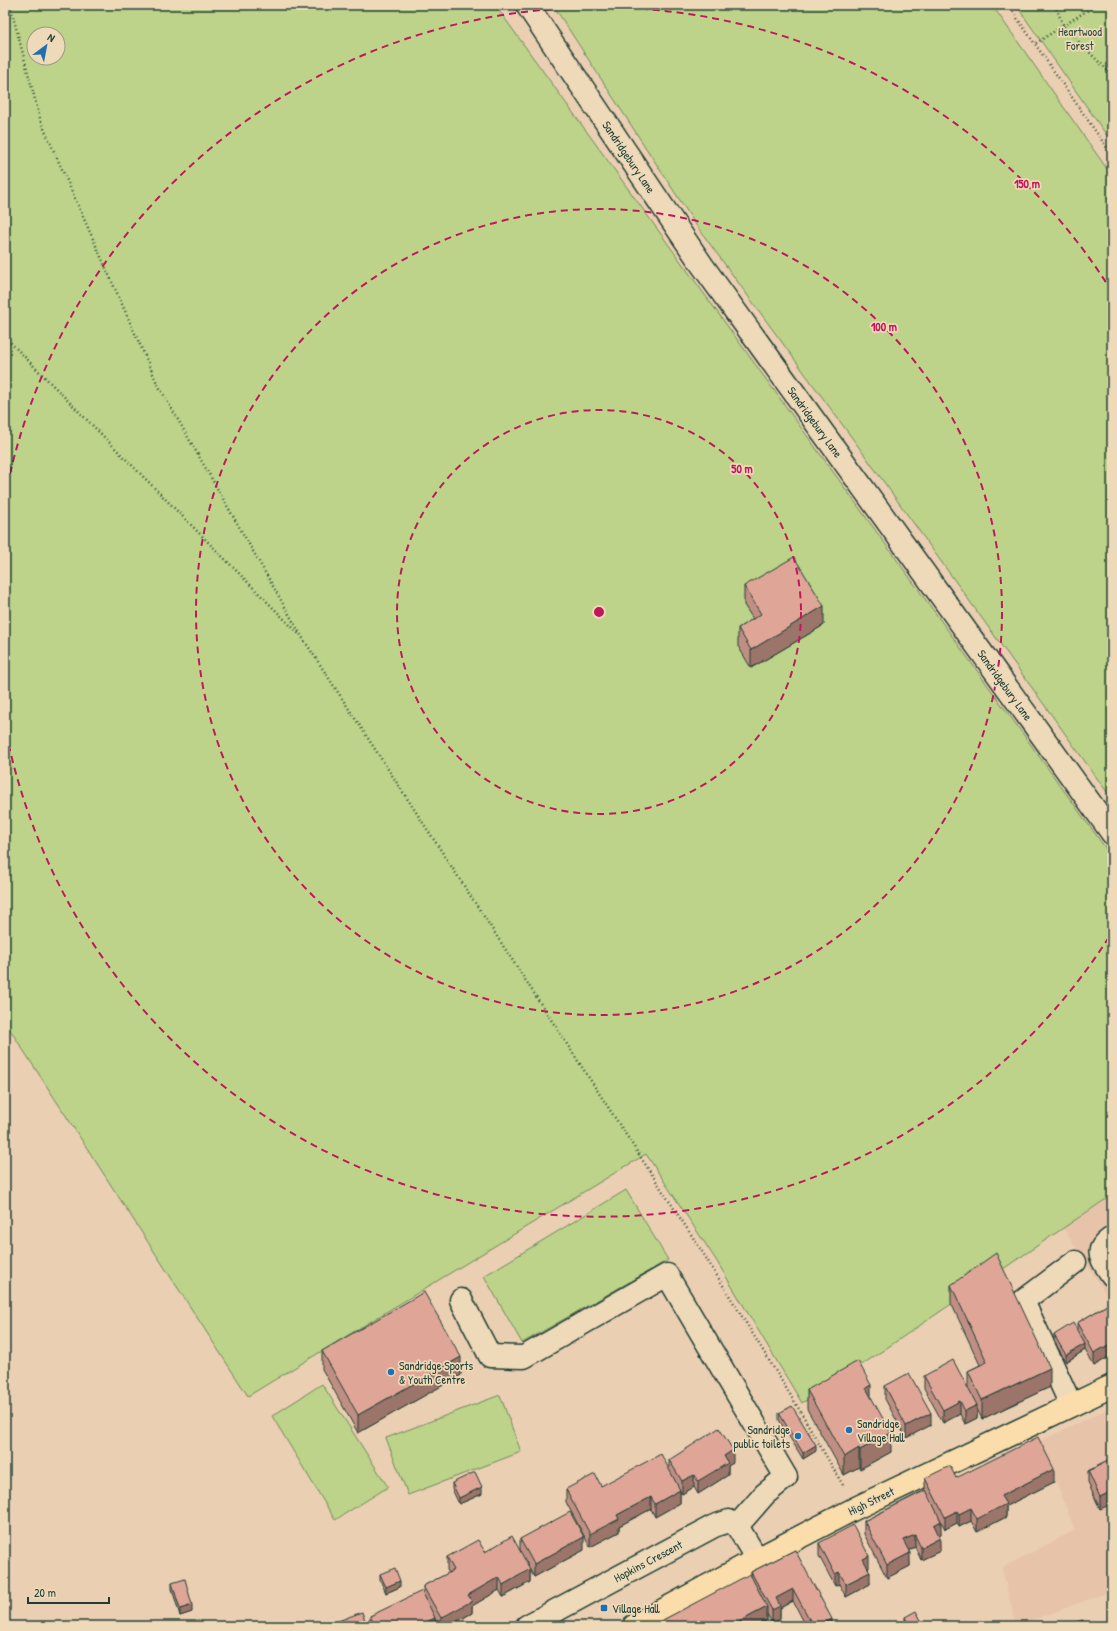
<svg xmlns="http://www.w3.org/2000/svg" width="1117" height="1631" font-family="'Patrick Hand',sans-serif">
	<style>
		.built { fill: #e7c3aa }
		.green { fill: #bcd389; stroke: #6e885e; fill-rule: evenodd }
		.lines { fill: none; stroke-linecap: round; stroke-linejoin: round }
		.minor-casing { stroke: #1f3d34; stroke-width: 25 }
		.major-casing { stroke: #1f3d34; stroke-width: 25 }
		.path { stroke: #1f3d34; stroke-width: 2.5; stroke-dasharray: 1 3; stroke-linecap: butt }
		.minor { stroke: #eed9b8; stroke-width: 22 }
		.major { stroke: #faddab; stroke-width: 22 }
		.wall { fill: #c08f83; stroke: #1f3d34 }
		.shaded-wall { fill: #9c746a; stroke: #1f3d34 }
		.building { fill: #dfa698; stroke: #1f3d34 }
		.ring { fill: none; stroke: #c2185b; stroke-width: 2; stroke-dasharray: 7 5 }
		.poi-dot { fill: #1f6fb2; stroke: #eed9b8; stroke-width: 1.5 }
		.labels { text-anchor: middle; dominant-baseline: central; stroke-width: 3.5; stroke-linejoin: round; paint-order: stroke }
		.park-label { font-size: 12px; fill: #2f4c3c; stroke: #eed9b8 }
		.street-label { font-size: 12px; fill: #1f3d34; stroke: #eed9b8 }
		.poi-label { font-size: 12px; fill: #1f3d34; stroke: #eed9b8; text-anchor: start }
		.centre { fill: #c2185b; stroke: #eed9b8; stroke-width: 2 }
		.ring-label { font-size: 12px; text-anchor: middle; font-weight: bold; fill: #c2185b; stroke: #eed9b8; stroke-width: 3.5; stroke-linejoin: round; paint-order: stroke }
	</style>
	<rect width="100%" height="100%" fill="#ebcfb2"/>
	<filter id="ink" filterUnits="userSpaceOnUse"><feTurbulence type="fractalNoise" baseFrequency=".025" numOctaves="2"/><feDisplacementMap in="SourceGraphic" scale="8" xChannelSelector="R" yChannelSelector="G"/><feConvolveMatrix kernelMatrix="1 2 1 2 8 2 1 2 1" color-interpolation-filters="sRGB"/></filter>
	<g filter="url(#ink)">
		<g class="built">
			<polygon points="1112,1195 1112,1303 1063,1228"/>
			<polygon points="1112,1407 1112,1591 1016,1626 1002,1568 1075,1530 1040,1441"/>
		</g>
		<g class="green">
			<path d="M5 5H495L1112 857V1195L863 1364 802 1403 716 1260 646 1154 248 1396 5 1022ZM34 34H58V58H34Z"/>
			<polygon points="553,5 992,5 1112,176 1112,799 858,446 696,225"/>
			<polygon points="1016,5 1112,5 1112,143"/>
			<polygon points="626,1190 668,1260 522,1343 484,1276"/>
			<polygon points="322,1384 388,1487 335,1520 272,1416"/>
			<polygon points="500,1395 521,1452 408,1495 386,1438"/>
		</g>
		<g class="lines">
			<defs>
				<g id="minor">
					<polyline points="527,5 702,265 1112,833"/>
					<path d="M1112 1238C1092 1251 1102 1259 1112 1275"/>
					<polyline points="461,1300 490,1356 524,1357 667,1275 786,1477 765,1494 737,1526"/>
					<polyline points="1071,1405 1023,1301 1075,1262"/>
					<polyline points="527,1626 714,1526 729,1521 737,1526 757,1559"/>
				</g>
				<polyline id="major" points="634,1626 757,1559 856,1508 1112,1386"/>
			</defs>
			<use href="#minor" class="minor-casing"/>
			<use href="#major" class="major-casing"/>
			<g class="path">
				<polyline points="10,5 41,122 157,383 302,637 703,1253 799,1409 844,1487"/>
				<polyline points="1008,5 1112,155"/>
				<polyline points="1055,5 1064,27 1112,75"/>
				<polyline points="1036,43 1096,5"/>
				<polyline points="5,337 299,634"/>
			</g>
			<use href="#minor" class="minor"/>
			<use href="#major" class="major"/>
		</g>
		<g class="wall">
			<polygon points="744,586 824,625 751,668 738,646 738,628 753,619 744,605"/>
			<polygon points="951,1285 1050,1387 982,1419 977,1409 977,1418 965,1424 960,1414 943,1423 924,1388 924,1376 968,1388 968,1371 980,1365 951,1303"/>
			<polygon points="1112,1302 1112,1355 1094,1366 1085,1350 1066,1362 1054,1341 1054,1335 1077,1329 1077,1323"/>
			<polygon points="322,1351 461,1375 358,1433 322,1369"/>
			<polygon points="885,1386 931,1425 906,1438 885,1399"/>
			<polygon points="807,1390 871,1398 891,1452 860,1469 859,1467 844,1475 807,1409"/>
			<polygon points="779,1413 816,1451 803,1459 779,1420"/>
			<polygon points="1112,1459 1100,1509 1088,1483 1088,1471"/>
			<polygon points="669,1460 733,1463 728,1466 728,1475 698,1494 694,1487 682,1494 680,1491 680,1503 655,1517 651,1509 619,1526 619,1532 590,1547 566,1502 566,1489 601,1486 669,1468"/>
			<polygon points="925,1478 956,1478 1054,1482 1006,1506 1006,1517 977,1532 971,1521 959,1527 957,1523 945,1529 939,1517 941,1534 939,1535 940,1551 921,1560 915,1547 909,1550 910,1566 887,1578 864,1534 864,1521 925,1490"/>
			<polygon points="452,1483 482,1494 459,1504 452,1489"/>
			<polygon points="520,1539 584,1550 534,1577 530,1570 530,1582 503,1597 499,1590 472,1606 472,1613 449,1626 438,1626 435,1619 435,1626 370,1626 370,1616 423,1595 423,1586 449,1573 447,1570 447,1557 485,1552 520,1551"/>
			<polygon points="819,1543 869,1568 868,1569 870,1584 846,1597 839,1584 835,1586 819,1556"/>
			<polygon points="795,1550 832,1626 806,1626 793,1601 780,1608 780,1619 772,1623 767,1614 767,1620 756,1626 659,1626 659,1622 751,1578 751,1572"/>
			<polygon points="380,1574 400,1587 386,1593 380,1580"/>
			<polygon points="172,1583 192,1612 180,1616 172,1589"/>
			<polygon points="905,1617 924,1626 906,1626 905,1623"/>
		</g>
		<g class="shaded-wall">
			<polygon points="824,606 824,625 751,668 751,650"/>
			<polygon points="1112,1343 1112,1355 1094,1366 1094,1353"/>
			<polygon points="1085,1344 1085,1350 1066,1362 1066,1355"/>
			<polygon points="461,1357 461,1375 358,1433 358,1415"/>
			<polygon points="1050,1368 1050,1387 982,1419 982,1400"/>
			<polygon points="871,1385 871,1404 866,1388"/>
			<polygon points="960,1401 960,1414 943,1423 943,1410"/>
			<polygon points="977,1405 977,1418 965,1424 965,1411"/>
			<polygon points="931,1413 931,1425 906,1438 906,1426"/>
			<polygon points="891,1433 891,1452 860,1469 860,1450"/>
			<polygon points="816,1445 816,1451 803,1459 803,1453"/>
			<polygon points="859,1448 859,1467 844,1475 844,1457"/>
			<polygon points="733,1450 733,1463 728,1466 728,1475 698,1494 698,1481 724,1456"/>
			<polygon points="1054,1469 1054,1482 1006,1506 1006,1517 977,1532 977,1519 1001,1496"/>
			<polygon points="694,1475 694,1487 682,1494 682,1481"/>
			<polygon points="482,1487 482,1494 459,1504 459,1498"/>
			<polygon points="680,1490 680,1503 655,1517 655,1504"/>
			<polygon points="1112,1491 1112,1504 1100,1509 1100,1497"/>
			<polygon points="651,1497 651,1509 619,1526 619,1532 590,1547 590,1534 617,1515"/>
			<polygon points="971,1508 971,1521 959,1527 959,1514"/>
			<polygon points="957,1511 957,1523 945,1529 945,1517"/>
			<polygon points="941,1521 941,1534 934,1538 934,1525"/>
			<polygon points="915,1535 915,1547 903,1553 903,1540"/>
			<polygon points="584,1537 584,1550 534,1577 534,1564"/>
			<polygon points="940,1538 940,1551 921,1560 921,1548"/>
			<polygon points="910,1553 910,1566 887,1578 887,1565"/>
			<polygon points="869,1556 869,1568 863,1572 863,1559"/>
			<polygon points="530,1569 530,1582 503,1597 503,1585"/>
			<polygon points="839,1572 839,1584 835,1586 835,1574"/>
			<polygon points="870,1572 870,1584 846,1597 846,1584"/>
			<polygon points="499,1577 499,1590 472,1606 472,1613 449,1626 441,1626 441,1618 468,1595"/>
			<polygon points="400,1581 400,1587 386,1593 386,1587"/>
			<polygon points="793,1589 793,1601 780,1608 780,1619 772,1623 772,1610 776,1598"/>
			<polygon points="192,1605 192,1612 180,1616 180,1609"/>
			<polygon points="767,1607 767,1620 756,1626 737,1626 737,1623"/>
			<polygon points="435,1618 435,1626 417,1626"/>
			<polygon points="832,1619 832,1626 819,1626"/>
		</g>
		<g class="building">
			<polygon points="794,557 824,606 751,650 738,628 761,614 744,586"/>
			<polygon points="996,1253 1050,1368 982,1400 968,1371 987,1362 951,1285"/>
			<polygon points="424,1292 461,1357 358,1415 322,1351"/>
			<polygon points="1112,1302 1112,1343 1094,1353 1077,1323"/>
			<polygon points="1073,1323 1085,1344 1066,1355 1054,1335"/>
			<polygon points="953,1360 977,1405 965,1411 960,1401 943,1410 924,1376"/>
			<polygon points="858,1361 871,1385 866,1388 891,1433 860,1450 859,1448 844,1457 807,1390"/>
			<polygon points="909,1373 931,1413 906,1426 885,1386"/>
			<polygon points="792,1406 816,1445 803,1453 779,1413"/>
			<polygon points="719,1428 733,1450 724,1456 728,1463 698,1481 694,1475 682,1481 669,1460"/>
			<polygon points="1038,1437 1054,1469 1001,1496 1006,1504 977,1519 971,1508 959,1514 957,1511 945,1517 925,1478 950,1466 956,1478"/>
			<polygon points="661,1454 680,1490 655,1504 651,1497 617,1515 619,1519 590,1534 566,1489 595,1474 601,1486"/>
			<polygon points="1112,1459 1112,1491 1100,1497 1088,1471"/>
			<polygon points="475,1472 482,1487 459,1498 452,1483"/>
			<polygon points="926,1490 941,1521 934,1525 940,1538 921,1548 915,1535 903,1540 910,1553 887,1565 864,1521"/>
			<polygon points="570,1512 584,1537 534,1564 520,1539"/>
			<polygon points="853,1525 869,1556 863,1559 870,1572 846,1584 839,1572 835,1574 819,1543"/>
			<polygon points="512,1536 530,1569 503,1585 499,1577 468,1595 472,1601 441,1618 423,1586 454,1570 447,1557 478,1540 485,1552"/>
			<polygon points="795,1550 832,1619 819,1626 813,1626 793,1589 776,1598 780,1606 772,1610 751,1572"/>
			<polygon points="395,1568 400,1581 386,1587 380,1574"/>
			<polygon points="750,1574 767,1607 737,1623 738,1626 661,1626 659,1622"/>
			<polygon points="185,1579 192,1605 180,1609 172,1583"/>
			<polygon points="422,1591 435,1618 417,1626 375,1626 370,1616"/>
			<polygon points="916,1611 924,1626 909,1626 905,1617"/>
			<polygon points="362,1612 367,1626 325,1626"/>
			<polygon points="1083,1620 1084,1626 1062,1626"/>
		</g>
	</g>
	<g class="ring">
		<circle cx="599" cy="612" r="202"/>
		<circle cx="599" cy="612" r="403"/>
		<path d="M1109 937A605 605 0 0 1 5 727M5 497A605 605 0 0 1 1109 287"/>
	</g>
	<g class="poi-dot">
		<circle cx="391" cy="1372" r="4"/>
		<circle cx="849" cy="1430" r="4"/>
		<circle cx="798" cy="1436" r="4"/>
		<rect x="600" y="1604" width="8" height="8" rx="2"/>
	</g>
	<g class="labels">
		<g class="park-label">
			<text x="1080" y="31">Heartwood<tspan x="1080" dy="14">Forest</tspan></text>
		</g>
		<g class="street-label">
			<text transform="translate(629 157) rotate(56)">Sandridgebury Lane</text>
			<text transform="translate(815 422) rotate(54)">Sandridgebury Lane</text>
			<text transform="translate(1005 685) rotate(54)">Sandridgebury Lane</text>
			<text transform="translate(871 1501) rotate(-26)">High Street</text>
			<text transform="translate(648 1561) rotate(-28)">Hopkins Crescent</text>
		</g>
		<g class="poi-label">
			<text x="399" y="1365">Sandridge Sports<tspan x="399" dy="14">&amp; Youth Centre</tspan></text>
			<text x="857" y="1423">Sandridge<tspan x="857" dy="14">Village Hall</tspan></text>
			<text x="790" y="1429" text-anchor="end">Sandridge<tspan x="790" dy="14">public toilets</tspan></text>
			<text x="612" y="1608">Village Hall</text>
		</g>
	</g>
	<circle cx="599" cy="612" r="6" class="centre"/>
	<g class="ring-label">
		<text x="1027" y="188">150 m</text>
		<text x="884" y="331">100 m</text>
		<text x="742" y="473">50 m</text>
	</g>
	<rect width="1117" height="1631" fill="none" stroke="#eed9b8" stroke-width="20"/>
	<rect x="10" y="10" width="1097" height="1611" fill="none" stroke="#1f3d34" stroke-width="1.5" filter="url(#ink)"/>
	<g transform="translate(46 46) rotate(32)"><circle r="19" fill="#eed9b8" stroke="#9b9b83"/>
	<path d="M0-3L7 15L0 10L-7 15Z" fill="#1f6fb2"/>
	<text y="-6" font-size="11" font-weight="bold" text-anchor="middle" fill="#1f3d34">N</text>
	</g>
	<path d="M28 1597v6h81v-6" fill="none" stroke="#1f3d34" stroke-width="2"/>
	<text x="34" y="1597" font-size="12" fill="#1f3d34" stroke="#eed9b8" stroke-width="3" paint-order="stroke">20 m</text>
</svg>
